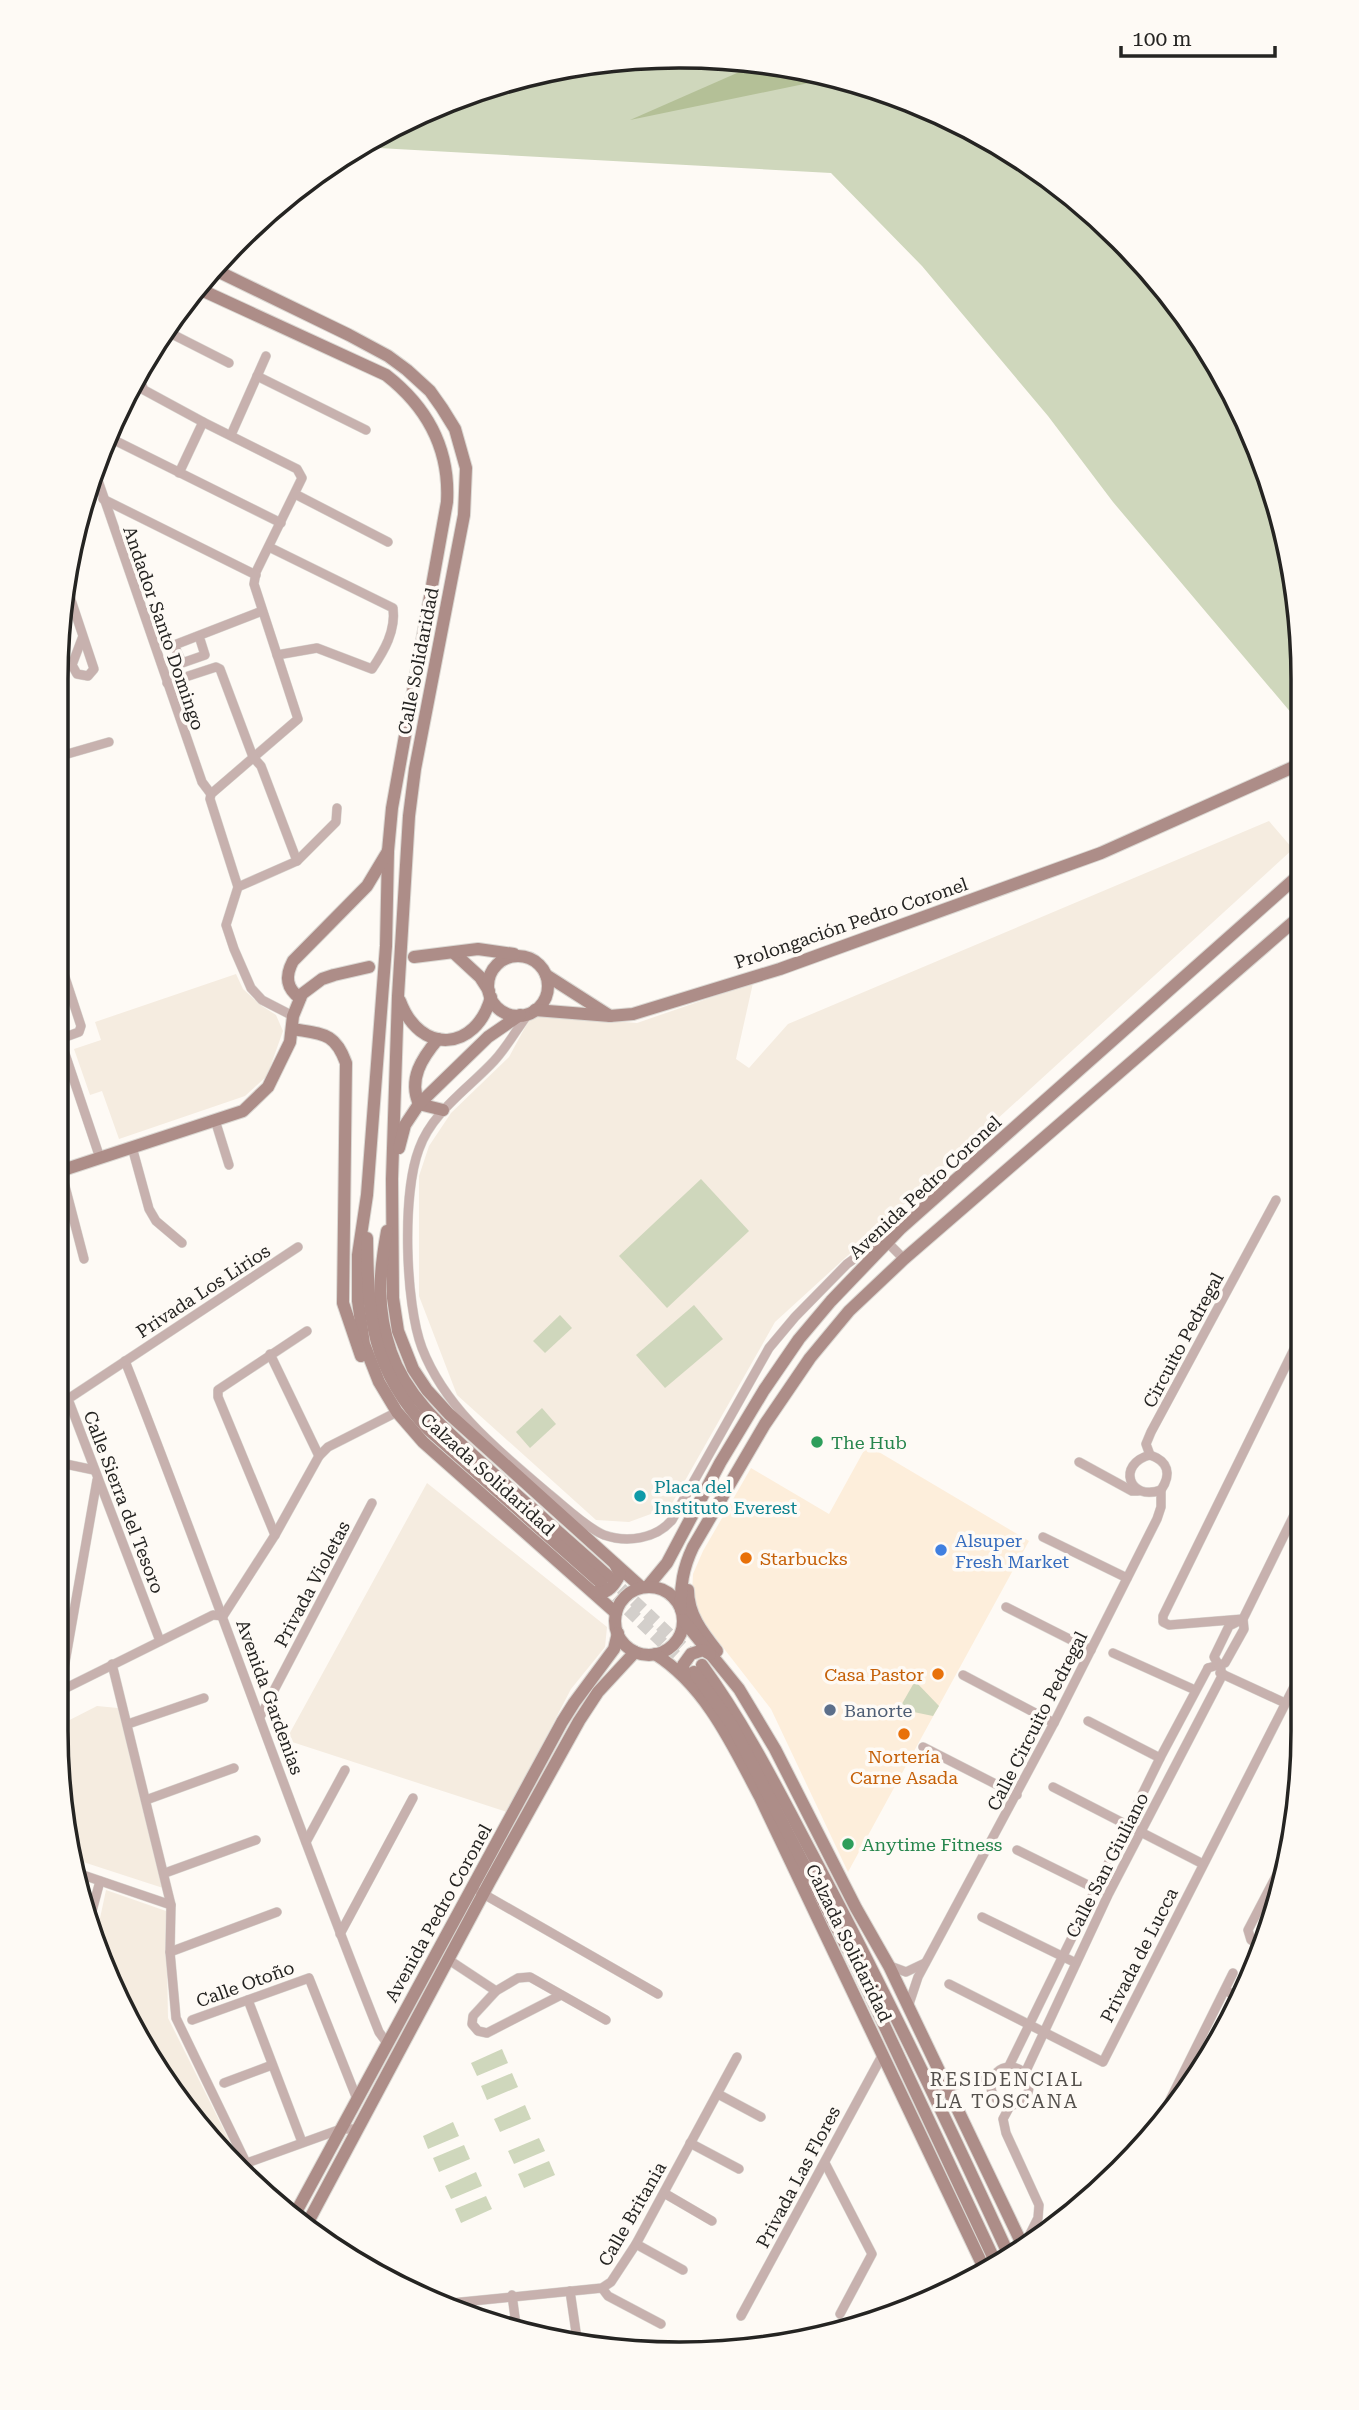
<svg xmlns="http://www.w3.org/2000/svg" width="1359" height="2410" font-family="'Roboto Serif',serif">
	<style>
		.commercial { fill: #fdeedb }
		.built { fill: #f5ece0 }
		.green { fill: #cfd7bc }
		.forest { fill: #b4c097 }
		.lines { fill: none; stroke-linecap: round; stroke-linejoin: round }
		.secondary-tunnel { stroke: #d3cfcb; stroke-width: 12; stroke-dasharray: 12 6; stroke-linecap: butt }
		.street-casing { stroke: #dbd8d3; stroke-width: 10 }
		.secondary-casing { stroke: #dbd8d3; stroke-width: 14 }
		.street { stroke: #c7b1ae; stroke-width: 9 }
		.secondary { stroke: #ad8d88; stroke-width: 12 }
		.leisure-dot { fill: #2e9e5b; stroke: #fefaf5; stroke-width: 2.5 }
		.culture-dot { fill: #0f9aa8; stroke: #fefaf5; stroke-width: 2.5 }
		.shop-dot { fill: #3f7fe0; stroke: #fefaf5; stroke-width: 2.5 }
		.food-dot { fill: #e8710a; stroke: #fefaf5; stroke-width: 2.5 }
		.service-dot { fill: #5c6f8a; stroke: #fefaf5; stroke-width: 2.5 }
		.labels { text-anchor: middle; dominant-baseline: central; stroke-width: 7; stroke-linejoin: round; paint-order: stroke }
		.street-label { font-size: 18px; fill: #252422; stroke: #fefaf5 }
		.leisure-label { font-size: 18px; fill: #27864d; stroke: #fefaf5; text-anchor: start }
		.culture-label { font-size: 18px; fill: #0d838f; stroke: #fefaf5; text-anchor: start }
		.shop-label { font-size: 18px; fill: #366cbe; stroke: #fefaf5; text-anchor: start }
		.food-label { font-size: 18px; fill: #c56008; stroke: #fefaf5; text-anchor: start }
		.service-label { font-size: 18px; fill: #4e5e75; stroke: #fefaf5; text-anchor: start }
		.neighbourhood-label { font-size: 19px; letter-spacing: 2px; fill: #55514d; stroke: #fefaf5 }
		.rim { fill: none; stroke: #252422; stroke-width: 3.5 }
	</style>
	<rect width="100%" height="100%" fill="#fefaf5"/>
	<polygon class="commercial" points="867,1445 1029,1541 848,1872 771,1709 697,1614 692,1594 693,1574 703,1551 751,1468 829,1514"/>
	<g class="built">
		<polygon points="1269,821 1293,849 775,1322 670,1507 629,1522 596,1520 457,1395 419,1296 419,1176 429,1146 451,1113 509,1057 529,1020 537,1015 637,1023 753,983 736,1059 749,1068 788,1024"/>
		<polygon points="236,974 243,989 262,1006 276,1015 283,1031 267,1076 245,1096 119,1139 102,1091 90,1095 74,1049 101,1040 95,1022"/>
		<polygon points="427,1483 607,1627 605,1647 571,1689 507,1812 286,1740"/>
		<polygon points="97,1706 118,1708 163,1888 77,1860 56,1727"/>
		<polygon points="106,1890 166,1911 168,2018 240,2162 185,2110 95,1942"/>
	</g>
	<g class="green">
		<polygon points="639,57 761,61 880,89 992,140 1120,238 1198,333 1270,479 1298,599 1298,721 1113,502 1048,416 922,266 831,173 360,147 404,120 519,77"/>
		<polygon points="701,1179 749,1231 667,1308 619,1256"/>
		<polygon points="694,1305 723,1339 665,1388 636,1355"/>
		<polygon points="560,1315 572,1328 545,1353 533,1341"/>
		<polygon points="542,1408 556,1424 530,1448 516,1432"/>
		<polygon points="915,1681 939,1706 933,1716 899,1709"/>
		<polygon points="502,2049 508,2063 477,2076 471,2063"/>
		<polygon points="512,2073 518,2087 487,2100 481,2086"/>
		<polygon points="525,2105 531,2119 500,2132 494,2119"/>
		<polygon points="453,2122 459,2136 428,2149 423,2136"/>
		<polygon points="539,2138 545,2151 514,2164 508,2151"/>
		<polygon points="464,2145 470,2159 439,2172 433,2158"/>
		<polygon points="549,2161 555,2175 524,2188 518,2174"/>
		<polygon points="476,2172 482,2186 451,2199 445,2186"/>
		<polygon points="486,2196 492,2209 461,2223 455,2209"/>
	</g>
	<polygon class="forest" points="762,62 833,78 630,120"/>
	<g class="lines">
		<g class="secondary-tunnel">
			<polyline points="608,1576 702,1665"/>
			<polyline points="602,1585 690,1669"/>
		</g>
		<defs>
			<g id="street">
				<polyline points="166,331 229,363"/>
				<polyline points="137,374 144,390 203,422 297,469 302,478 256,572 254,584 298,719 211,794 210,799 238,887 226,925 234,949 251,988 262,1000 293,1016"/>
				<polyline points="257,376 366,430"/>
				<polyline points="231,435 266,356"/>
				<polyline points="108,437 281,523"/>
				<polyline points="94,469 202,782 211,794"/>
				<polyline points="179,473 203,422"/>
				<polyline points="295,494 388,542"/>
				<polyline points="103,499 256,575"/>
				<path d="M269 547 393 608C396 631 384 651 372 669L317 648 277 655"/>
				<polyline points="67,588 94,669 88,676 77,674 72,665 83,636"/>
				<polyline points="199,636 205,655 182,663 175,647 177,644 262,611"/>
				<polyline points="167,683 216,667 220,669 253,757 261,766 297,861"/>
				<polyline points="57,757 109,742"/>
				<polyline points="238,887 297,861 336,822 337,808"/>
				<polyline points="57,953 81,1026 79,1032 60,1039"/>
				<path d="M528 1014C517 1029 507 1047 494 1061 468 1089 432 1112 419 1149 402 1194 405 1303 422 1348 446 1410 500 1452 549 1494 564 1506 587 1528 604 1535 627 1543 656 1539 672 1520L769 1348 795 1317 847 1264 873 1245 887 1242 904 1259"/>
				<polyline points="57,1030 100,1158"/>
				<polyline points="215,1120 229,1165"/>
				<polyline points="132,1147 149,1209 156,1221 182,1243"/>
				<polyline points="61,1171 84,1259"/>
				<polyline points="270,1354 319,1456"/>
				<path d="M125 1361C213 1583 290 1810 379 2032L387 2043"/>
				<polyline points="1150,1455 1146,1444 1151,1432 1276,1200"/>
				<path d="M1150 1455C1116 1464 1129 1502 1161 1490"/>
				<path d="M1150 1455C1168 1461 1172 1474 1161 1490"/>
				<polyline points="56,1462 94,1470"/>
				<polyline points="1079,1462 1132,1491 1138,1491"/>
				<polyline points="275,1535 218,1397 218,1390 307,1331"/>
				<polyline points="1043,1537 1127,1578"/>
				<polyline points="1006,1607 1091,1650"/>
				<polyline points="223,1616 275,1535 319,1456 328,1447 397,1412"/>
				<polyline points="1243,1619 1169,1625 1163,1622 1163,1616 1300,1337"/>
				<polyline points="160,1641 68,1399 298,1247"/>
				<polyline points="1113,1653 1195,1690"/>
				<polyline points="112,1664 171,1905 170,1952 176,2018 250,2171"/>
				<polyline points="1208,1668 1225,1663 1244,1629 1243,1619 1301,1501"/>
				<polyline points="1221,1669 1214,1657 1229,1626 1239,1621"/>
				<polyline points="1220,1673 1285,1703"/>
				<polyline points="963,1675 1054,1723"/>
				<polyline points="60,1691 97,1480"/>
				<polyline points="58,1692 213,1615 223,1616"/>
				<polyline points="260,1717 372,1503"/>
				<polyline points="1088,1721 1160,1758"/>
				<polyline points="128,1724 204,1698"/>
				<polyline points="923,1747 1017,1795"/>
				<polyline points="1053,1787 1203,1864"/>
				<polyline points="146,1800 234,1768"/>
				<polyline points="306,1842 345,1770"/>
				<polyline points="1017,1850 1100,1891"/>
				<polyline points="165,1873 256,1840"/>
				<polyline points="80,1874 171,1905"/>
				<polyline points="480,1892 658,1994"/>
				<polyline points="982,1917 1076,1963"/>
				<polyline points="88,1926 100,1881"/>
				<polyline points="340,1934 413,1798"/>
				<polyline points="1263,1946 1251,1940 1248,1930 1284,1861"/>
				<polyline points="170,1952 277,1912"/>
				<polyline points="449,1960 496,1991"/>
				<polyline points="890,1966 906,1972 925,1963"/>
				<polyline points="949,1984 1103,2062 1300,1675"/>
				<polyline points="1225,1990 1239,1998"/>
				<polyline points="561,1995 487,2033 478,2031 472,2024 473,2016 496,1991 518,1978 530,1977 606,2020"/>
				<polyline points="248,2000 302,2142"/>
				<polyline points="908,2007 918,1977 1054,1723 1157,1519 1161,1507 1161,1490"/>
				<polyline points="192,2020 309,1978 357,2099"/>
				<polyline points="1009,2066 1160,1758 1208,1668"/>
				<circle cx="1010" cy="2086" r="19"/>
				<polyline points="1025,2073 1108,1895 1223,1674"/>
				<polyline points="224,2083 272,2065"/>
				<path d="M932 2088C953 2087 971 2080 992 2079"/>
				<polyline points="718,2094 761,2117"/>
				<polyline points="1010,2106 1003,2119 1006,2133 1039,2205 1038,2218 1028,2238"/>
				<polyline points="1167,2106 1233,1973"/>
				<polyline points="690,2143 739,2169"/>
				<polyline points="247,2163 341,2129 358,2129"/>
				<polyline points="825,2163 872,2254 840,2314"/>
				<polyline points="664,2193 712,2221"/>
				<polyline points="636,2244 683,2270"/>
				<polyline points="602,2288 608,2296 661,2324"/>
				<polyline points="570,2291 577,2339"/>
				<polyline points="512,2295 517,2332"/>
				<polyline points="452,2303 602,2288 611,2282 636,2244 737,2057"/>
				<polyline points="741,2316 883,2054"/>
			</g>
			<g id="secondary">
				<polyline points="211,268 349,335 388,356 407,370 430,391 442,408 455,429 466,468 464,515 415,769 409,816 398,996 392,1179 393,1298 398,1331 413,1369 427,1390 449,1414 641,1587"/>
				<path d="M197 288 386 375C427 407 450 449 447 502L392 808 388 851 386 946 367 1195 358 1255V1301L364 1344 379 1382 397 1412 423 1442 616 1613"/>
				<polyline points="454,953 480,977 489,991"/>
				<circle cx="518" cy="986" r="30"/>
				<polyline points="414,957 478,949 514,954"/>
				<polyline points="546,975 610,1016"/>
				<path d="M300 998C286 988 285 976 293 961L367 886 388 851"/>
				<path d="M400 1001C420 1055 476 1052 491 997"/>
				<polyline points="535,1010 610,1016 633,1014 780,969 1101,853 1298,765"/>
				<path d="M293 1029C322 1034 335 1032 346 1063L343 1303 361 1356"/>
				<path d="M438 1039C422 1058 408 1079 419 1104L443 1110"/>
				<polyline points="399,1148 405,1125 419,1104 488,1037 520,1015"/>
				<polyline points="57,1172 243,1111 268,1087 290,1042 293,1016 302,994 322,979 334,975 369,967"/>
				<path d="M387 1231C379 1275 376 1309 391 1352 407 1399 449 1433 485 1466 525 1503 567 1539 608 1576"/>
				<path d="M367 1238C368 1317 371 1370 429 1430L602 1584"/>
				<polyline points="648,1586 667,1563 720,1463 764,1390 799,1339 831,1301 900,1229 1299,875"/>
				<circle cx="649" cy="1621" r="34"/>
				<path d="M688 1590C688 1614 702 1632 717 1651"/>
				<path d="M596 1592C608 1595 615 1584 620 1574L615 1564"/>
				<path d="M681 1609C680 1586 683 1568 693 1547L765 1424 810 1358 849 1311 904 1259 1299 917"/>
				<polyline points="683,1620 739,1689 775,1749 856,1908 889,1966 1021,2242"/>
				<path d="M655 1654C706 1686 733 1746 760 1797L983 2266"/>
				<path d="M702 1665C745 1724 777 1788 811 1852 881 1983 945 2116 1007 2251"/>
				<polyline points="694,1672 732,1725 855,1963 994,2259"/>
				<polyline points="685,1677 683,1665 691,1654 703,1650 710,1654"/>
				<polyline points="295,2214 562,1722 574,1703 614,1649 618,1633"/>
				<polyline points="307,2224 489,1883 579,1721 598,1692 635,1652"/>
			</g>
		</defs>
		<use href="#street" class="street-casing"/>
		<use href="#secondary" class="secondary-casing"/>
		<use href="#street" class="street"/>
		<use href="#secondary" class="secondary"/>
	</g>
	<g class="leisure-dot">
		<circle cx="817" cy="1442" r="7"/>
		<circle cx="848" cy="1844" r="7"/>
	</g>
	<circle class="culture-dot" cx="640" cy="1496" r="7"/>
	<circle class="shop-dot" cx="941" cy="1550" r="7"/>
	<g class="food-dot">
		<circle cx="746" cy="1558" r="7"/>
		<circle cx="938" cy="1674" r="7"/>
		<circle cx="904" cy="1734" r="7"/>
	</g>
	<circle class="service-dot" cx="830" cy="1710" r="7"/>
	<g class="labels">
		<g class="street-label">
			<text transform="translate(164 628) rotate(71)">Andador Santo Domingo</text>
			<text transform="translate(418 661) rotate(-79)">Calle Solidaridad</text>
			<text transform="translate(851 923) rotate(-19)">Prolongación Pedro Coronel</text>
			<text transform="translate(925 1187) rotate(-43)">Avenida Pedro Coronel</text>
			<text transform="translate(203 1291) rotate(-33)">Privada Los Lirios</text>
			<text transform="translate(1183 1340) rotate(-62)">Circuito Pedregal</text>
			<text transform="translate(488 1474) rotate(42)">Calzada Solidaridad</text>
			<text transform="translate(124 1502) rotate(69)">Calle Sierra del Tesoro</text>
			<text transform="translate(312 1584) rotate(-62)">Privada Violetas</text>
			<text transform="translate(270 1697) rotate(70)">Avenida Gardenias</text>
			<text transform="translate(1037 1721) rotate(-63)">Calle Circuito Pedregal</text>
			<text transform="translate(1107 1865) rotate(-63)">Calle San Giuliano</text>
			<text transform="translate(438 1913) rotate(-61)">Avenida Pedro Coronel</text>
			<text transform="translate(849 1943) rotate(64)">Calzada Solidaridad</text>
			<text transform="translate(1139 1955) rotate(-63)">Privada de Lucca</text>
			<text transform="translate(245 1984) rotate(-20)">Calle Otoño</text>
			<text transform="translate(798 2177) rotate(-62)">Privada Las Flores</text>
			<text transform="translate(632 2214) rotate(-60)">Calle Britania</text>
		</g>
		<g class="leisure-label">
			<text x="831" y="1442">The Hub</text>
			<text x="862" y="1844">Anytime Fitness</text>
		</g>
		<g class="culture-label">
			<text x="654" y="1486">Placa del<tspan x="654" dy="21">Instituto Everest</tspan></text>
		</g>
		<g class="shop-label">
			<text x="955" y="1540">Alsuper<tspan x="955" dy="21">Fresh Market</tspan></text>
		</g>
		<g class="food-label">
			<text x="760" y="1558">Starbucks</text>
			<text x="924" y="1674" text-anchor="end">Casa Pastor</text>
			<text x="904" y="1756" text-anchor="middle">Nortería<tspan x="904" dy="21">Carne Asada</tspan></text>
		</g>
		<g class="service-label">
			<text x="844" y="1710">Banorte</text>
		</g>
		<g class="neighbourhood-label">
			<text x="1007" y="2079">RESIDENCIAL<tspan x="1007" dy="22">LA TOSCANA</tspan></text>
		</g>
	</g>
	<path d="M0 0H1359V2410H0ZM679 68H680A611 611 0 0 1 1291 679V1731A611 611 0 0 1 680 2342H679A611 611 0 0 1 68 1731V679A611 611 0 0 1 679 68Z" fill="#fefaf5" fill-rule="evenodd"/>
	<path class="rim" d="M679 68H680A611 611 0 0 1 1291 679V1731A611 611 0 0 1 680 2342H679A611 611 0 0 1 68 1731V679A611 611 0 0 1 679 68Z"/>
	<path d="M1121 46v10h154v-10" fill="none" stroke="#252422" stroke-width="3.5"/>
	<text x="1132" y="46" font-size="21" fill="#252422" stroke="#fefaf5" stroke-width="5" paint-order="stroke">100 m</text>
</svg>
